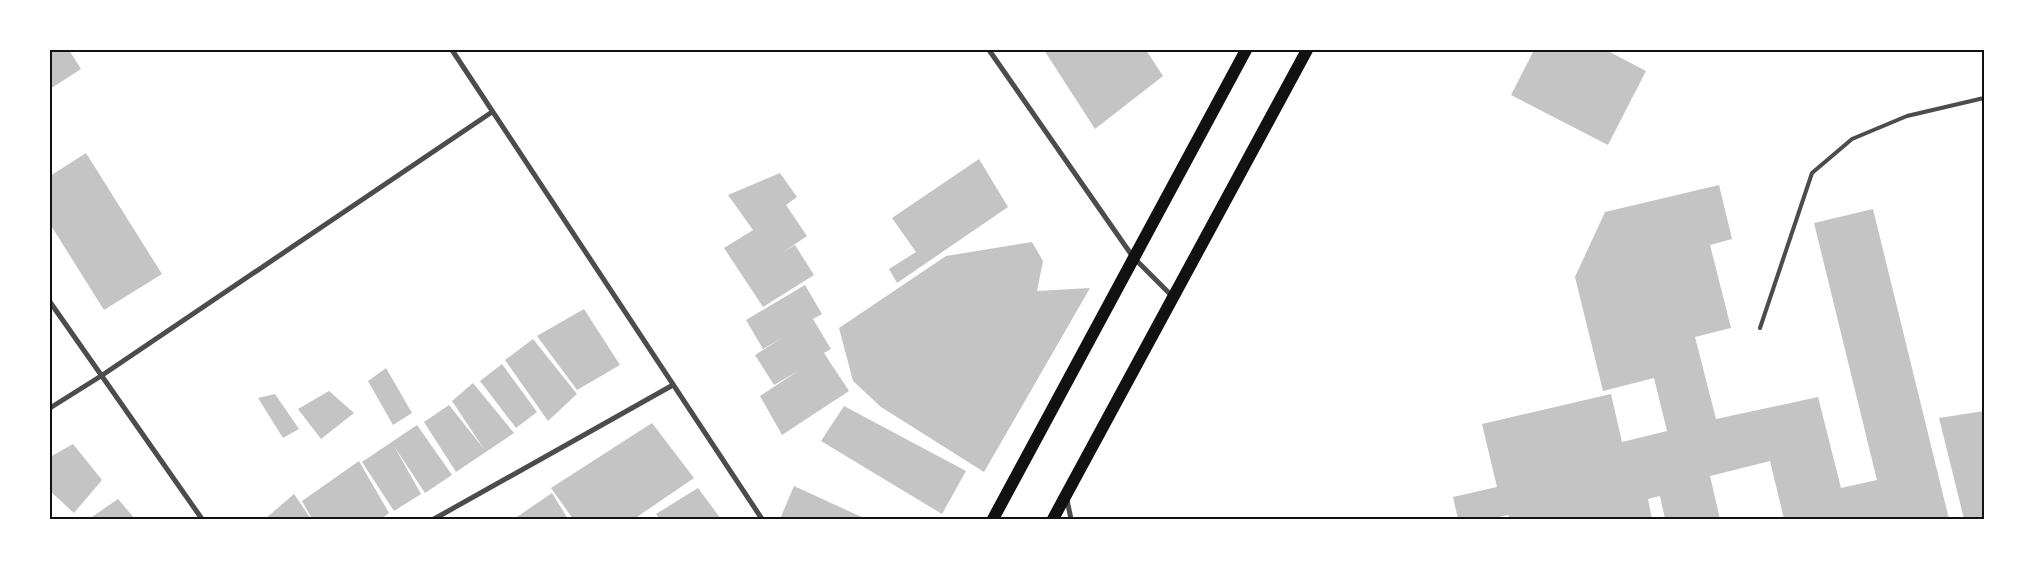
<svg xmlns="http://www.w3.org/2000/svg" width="2034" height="569" font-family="'Source Serif 4',serif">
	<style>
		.building { fill: #c4c4c4 }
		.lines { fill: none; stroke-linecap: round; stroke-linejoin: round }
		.service { stroke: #4c4c4c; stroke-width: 4 }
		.minor { stroke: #4c4c4c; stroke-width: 5 }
		.primary { stroke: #111; stroke-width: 12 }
		.neatline { fill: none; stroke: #111; stroke-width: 2 }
	</style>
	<rect width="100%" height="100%" fill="#fff"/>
	<g class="building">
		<polygon points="50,50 69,50 81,69 50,89"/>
		<polygon points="1044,50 1146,50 1163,76 1095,129"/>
		<polygon points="1534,50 1606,50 1646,71 1608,145 1511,95"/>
		<polygon points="86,153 162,274 104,310 50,224 50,176"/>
		<polygon points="979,159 1008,207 897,283 889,269 916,252 892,218"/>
		<polygon points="780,173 797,197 786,205 807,236 782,253 795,245 814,275 763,307 724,248 753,230 728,195"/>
		<polygon points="1719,185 1732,239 1710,245 1731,328 1695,337 1716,419 1818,397 1841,488 1877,480 1814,223 1873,209 1949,519 1784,519 1770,461 1710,476 1720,519 1665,519 1660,496 1648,499 1652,519 1510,519 1508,515 1489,519 1458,519 1453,497 1497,487 1482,424 1611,394 1622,442 1667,431 1654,378 1603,391 1575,277 1605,212"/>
		<polygon points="1032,242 1043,261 1037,291 1090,288 984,472 881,407 853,381 839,328 946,256"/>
		<polygon points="805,285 822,314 813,319 831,349 824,353 849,391 782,435 760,396 798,371 774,385 755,355 782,338 763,349 746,320"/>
		<polygon points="584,309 620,365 577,390 537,336"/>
		<polygon points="533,339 577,394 548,421 505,360"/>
		<polygon points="502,364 537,412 516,428 480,381"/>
		<polygon points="386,368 412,413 393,425 368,381"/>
		<polygon points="473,383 514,433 456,472 424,422 449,405 484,449 452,401"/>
		<polygon points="329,391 354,413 321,439 298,409"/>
		<polygon points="275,394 299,429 283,438 258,398"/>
		<polygon points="844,406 966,471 942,514 821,441"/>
		<polygon points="1984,411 1984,519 1964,519 1939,418"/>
		<polygon points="652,423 694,478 634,519 573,519 551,488"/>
		<polygon points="417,425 452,475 425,493 394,446 421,494 394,511 362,462"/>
		<polygon points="73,444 102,480 74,513 50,491 50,457"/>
		<polygon points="359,461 389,513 381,519 312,519 302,501"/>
		<polygon points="794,486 866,519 780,519"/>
		<polygon points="698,488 721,519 660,519 656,514"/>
		<polygon points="552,493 568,519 514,519"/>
		<polygon points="294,494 311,519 265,519"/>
		<polygon points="118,499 135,519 89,519"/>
	</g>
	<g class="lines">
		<polyline class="service" points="1760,328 1812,173 1852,139 1907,116 1984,98"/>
		<g class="minor">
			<polyline points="452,50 762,519"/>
			<polyline points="989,50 1133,257 1172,296"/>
			<polyline points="50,302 202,519"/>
			<polyline points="50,408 101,376 492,112"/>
			<polyline points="1067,500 1071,519"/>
			<polyline points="434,519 673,385"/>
		</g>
		<g class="primary">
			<polyline points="993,519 1246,50"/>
			<polyline points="1053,519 1307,50"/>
		</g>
	</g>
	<rect width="2034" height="569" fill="none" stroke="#ffffff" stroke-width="102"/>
	<rect x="51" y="51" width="1932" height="467" class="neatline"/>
</svg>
